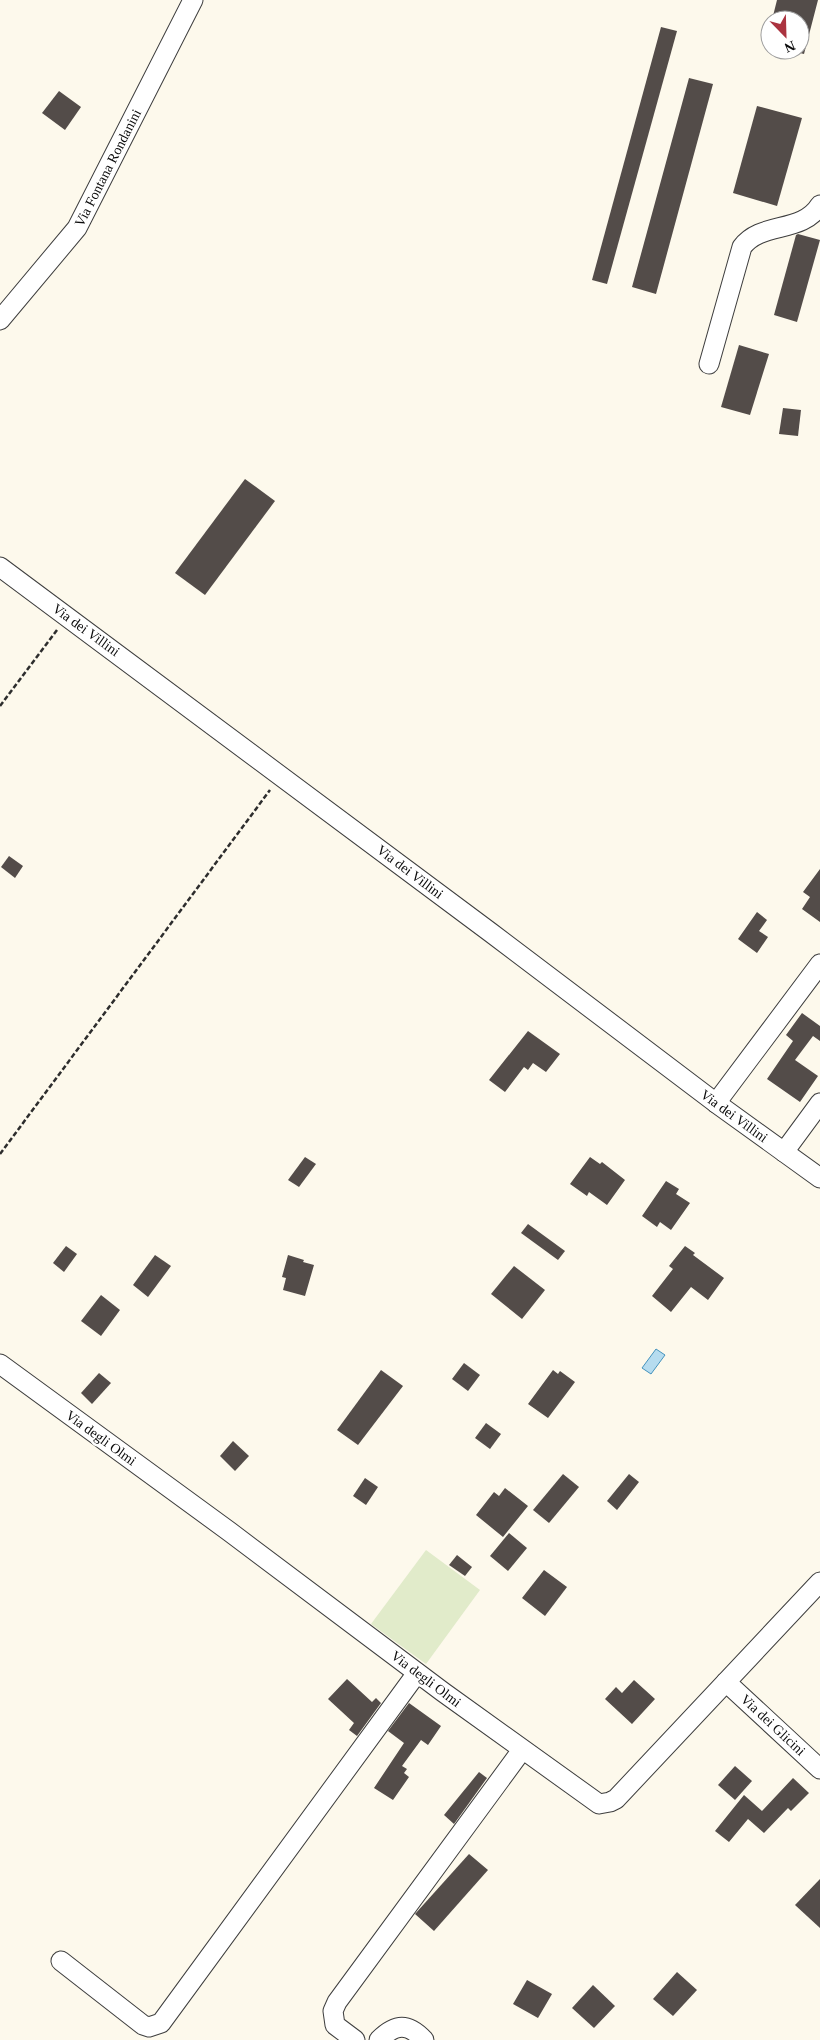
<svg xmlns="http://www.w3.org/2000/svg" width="820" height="2040" font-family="'Times New Roman',serif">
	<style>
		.pitch { fill: #e1ebca }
		.water { fill: #b6dcef; stroke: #4593bd }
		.building { fill: #534c49 }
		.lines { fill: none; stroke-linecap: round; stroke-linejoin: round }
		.minor-casing { stroke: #3e3e3e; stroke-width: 21 }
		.path { stroke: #2d2d2d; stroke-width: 2.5; stroke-dasharray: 5 2.5; stroke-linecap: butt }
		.minor { stroke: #fff; stroke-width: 19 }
		.labels { text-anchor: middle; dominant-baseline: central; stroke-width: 5; stroke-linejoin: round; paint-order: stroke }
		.street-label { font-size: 14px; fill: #0b0b0b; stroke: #fff }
	</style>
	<rect width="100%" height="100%" fill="#fdf9ec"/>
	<polygon class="pitch" points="426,1550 480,1590 426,1664 371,1624"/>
	<polygon class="water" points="656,1349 665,1355 651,1374 642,1368"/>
	<g class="building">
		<polygon points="777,0 818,0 804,54 800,53 800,20 772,20"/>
		<polygon points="661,27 677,31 607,284 592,280"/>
		<polygon points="689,78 713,84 656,294 632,287"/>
		<polygon points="59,91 81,107 65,130 42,113"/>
		<polygon points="757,106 802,118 777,206 733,193"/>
		<polygon points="798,234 820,240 797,322 774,315 796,235"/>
		<polygon points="739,345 769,354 750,415 721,407"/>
		<polygon points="783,408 801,410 798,436 779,434"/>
		<polygon points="245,479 275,501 205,595 175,573"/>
		<polygon points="9,856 23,866 15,878 1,867"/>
		<polygon points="820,869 820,922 802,909 810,897 803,892"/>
		<polygon points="757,912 767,920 759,931 768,937 757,953 738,939"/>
		<polygon points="802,1013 820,1026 820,1041 813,1036 795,1060 818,1076 800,1102 767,1079 793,1041 786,1035"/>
		<polygon points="528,1031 560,1054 546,1072 533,1063 528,1070 524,1067 505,1092 489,1080"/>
		<polygon points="305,1157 316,1164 299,1187 288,1180"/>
		<polygon points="590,1157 600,1164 602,1162 625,1180 607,1205 589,1192 587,1196 570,1184"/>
		<polygon points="666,1181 679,1189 676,1194 690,1203 671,1230 660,1222 657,1227 642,1216"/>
		<polygon points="528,1224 565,1251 558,1260 521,1233"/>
		<polygon points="66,1246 77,1254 64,1272 53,1263"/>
		<polygon points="685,1246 695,1253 693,1255 724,1278 708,1300 691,1287 671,1312 652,1296 673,1269 669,1266"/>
		<polygon points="155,1255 171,1266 148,1297 133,1285"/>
		<polygon points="288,1255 304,1260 303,1262 314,1265 305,1296 283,1290 286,1278 282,1277"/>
		<polygon points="514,1266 545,1290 522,1319 491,1294"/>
		<polygon points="101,1295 120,1310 101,1336 81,1321"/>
		<polygon points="464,1363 480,1375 468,1391 452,1379"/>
		<polygon points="381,1370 403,1386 358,1445 337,1430"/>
		<polygon points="553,1370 558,1374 560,1371 575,1382 548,1418 528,1404"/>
		<polygon points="99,1373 111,1383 92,1404 81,1393"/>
		<polygon points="486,1423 501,1434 490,1449 475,1438"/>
		<polygon points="233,1441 249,1456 235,1471 220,1456"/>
		<polygon points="563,1474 579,1487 549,1523 533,1510"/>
		<polygon points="629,1474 639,1482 617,1510 607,1501"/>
		<polygon points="365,1478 378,1487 366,1505 353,1496"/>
		<polygon points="505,1488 528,1506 503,1537 476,1515 494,1492 499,1496"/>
		<polygon points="509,1533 527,1548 508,1571 490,1556"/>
		<polygon points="457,1555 472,1567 465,1576 449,1565"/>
		<polygon points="544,1570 567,1587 545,1616 522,1598"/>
		<polygon points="347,1679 372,1702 376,1698 381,1703 357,1736 349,1730 354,1723 328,1699"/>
		<polygon points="634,1680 655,1699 632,1724 605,1699 616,1687 622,1693"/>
		<polygon points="409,1703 441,1726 428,1745 421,1740 402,1766 407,1769 404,1773 409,1777 393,1800 374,1788 404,1743 388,1731"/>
		<polygon points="735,1766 752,1781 735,1800 718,1785"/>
		<polygon points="479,1772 487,1778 454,1824 444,1815"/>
		<polygon points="793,1778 809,1793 791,1811 788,1808 764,1833 748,1819 729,1842 715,1831 744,1795 762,1811"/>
		<polygon points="469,1854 488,1870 434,1931 415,1914"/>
		<polygon points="820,1879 820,1928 795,1905"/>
		<polygon points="677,1972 697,1990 673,2016 653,1999"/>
		<polygon points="527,1980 552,1994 538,2018 513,2004"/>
		<polygon points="593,1985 615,2006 594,2028 572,2008"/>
	</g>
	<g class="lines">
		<defs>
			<g id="minor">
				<polyline points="0,320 77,228 193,0"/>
				<path d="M709 364 742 247C761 221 802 234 820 205"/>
				<polyline points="0,567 490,932 716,1103 820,1178"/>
				<polyline points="716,1103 820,964"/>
				<polyline points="784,1152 820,1103"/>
				<polyline points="0,1364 230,1532 443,1692 599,1804 610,1802 616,1799 820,1582"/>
				<polyline points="726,1682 820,1769"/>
				<polyline points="61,1961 143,2025 149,2027 161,2023 417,1673"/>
				<polyline points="355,2040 335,2025 333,2011 337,2002 522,1750"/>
				<path d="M379 2040C396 2023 408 2023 424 2040"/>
			</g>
		</defs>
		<use href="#minor" class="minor-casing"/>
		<g class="path">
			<polyline points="0,706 57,630"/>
			<polyline points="0,1154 270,790"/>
		</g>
		<use href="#minor" class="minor"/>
	</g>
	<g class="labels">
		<g class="street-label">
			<text transform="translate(108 168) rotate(-63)">Via Fontana Rondanini</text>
			<text transform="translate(86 630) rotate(36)">Via dei Villini</text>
			<text transform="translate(410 872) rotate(37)">Via dei Villini</text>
			<text transform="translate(734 1116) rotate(36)">Via dei Villini</text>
			<text transform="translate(101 1438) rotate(36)">Via degli Olmi</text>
			<text transform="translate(426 1679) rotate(37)">Via degli Olmi</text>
			<text transform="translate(773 1725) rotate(43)">Via dei Glicini</text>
		</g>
	</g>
	<g transform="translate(785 35) rotate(157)"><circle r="24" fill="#ffffff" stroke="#9d9d9d"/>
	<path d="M0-4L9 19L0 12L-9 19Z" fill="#ab333f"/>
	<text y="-8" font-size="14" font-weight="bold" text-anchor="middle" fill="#0b0b0b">N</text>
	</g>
</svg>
